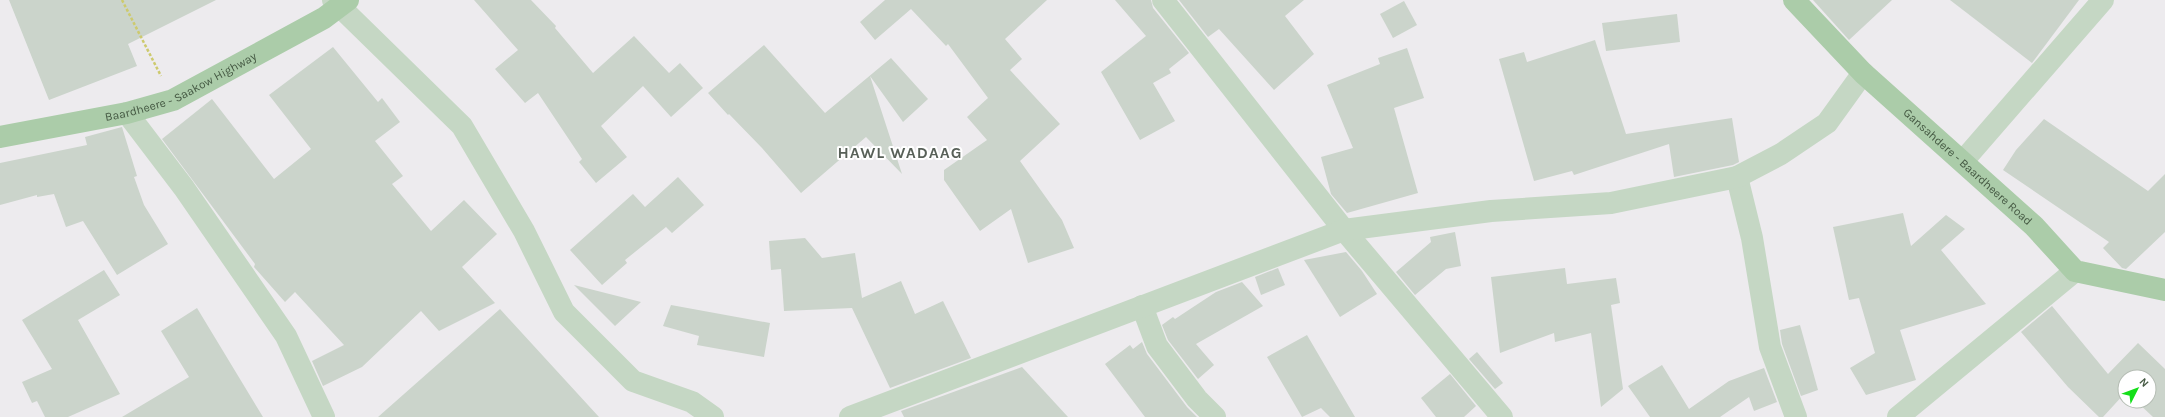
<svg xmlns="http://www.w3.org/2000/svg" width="2165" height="417" font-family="Karla,sans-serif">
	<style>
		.building { fill: #cbd4cb }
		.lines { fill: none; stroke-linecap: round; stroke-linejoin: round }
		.path { stroke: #cdca6e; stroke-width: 2.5; stroke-dasharray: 3 2; stroke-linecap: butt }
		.minor { stroke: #c5d7c4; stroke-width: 22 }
		.major { stroke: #abcca9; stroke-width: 22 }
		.labels { text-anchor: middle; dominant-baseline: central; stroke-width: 4; stroke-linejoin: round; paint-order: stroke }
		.street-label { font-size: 12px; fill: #455943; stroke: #fff }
		.district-label { font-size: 16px; font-weight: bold; letter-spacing: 1px; fill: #586058; stroke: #fff }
	</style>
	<rect width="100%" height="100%" fill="#edebee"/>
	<g class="building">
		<polygon points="9,0 216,0 128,44 137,66 49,100"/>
		<polygon points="474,0 531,0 556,26 555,28 593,73 634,36 669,73 680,63 703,88 671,117 643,86 601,126 627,157 596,183 579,162 582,159 538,93 525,103 495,69 518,50"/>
		<polygon points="885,0 1047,0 1005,39 1022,59 1010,70 1060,124 1020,161 1062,220 1074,248 1028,263 1011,209 980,231 944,180 944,170 987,140 967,117 988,98 948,44 946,46 911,9 875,40 860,22"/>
		<polygon points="1115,0 1151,0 1153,8 1189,53 1169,69 1171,73 1153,83 1175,121 1140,140 1101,72 1146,36"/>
		<polygon points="1179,0 1304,0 1285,16 1314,54 1274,90 1219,29 1208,37"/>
		<polygon points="1813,0 1892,0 1849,40"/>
		<polygon points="1950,0 2079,0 2032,63"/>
		<polygon points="1404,1 1417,25 1393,38 1380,14"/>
		<polygon points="1677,14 1680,42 1606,51 1602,23"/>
		<polygon points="1595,40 1626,134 1732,118 1739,162 1733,165 1674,177 1669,144 1574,175 1572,171 1534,181 1499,59 1524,52 1527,62"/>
		<polygon points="764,45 825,113 891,58 928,99 903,122 870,76 902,174 866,137 801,193 762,148 729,114 728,115 708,93"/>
		<polygon points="333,47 378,102 382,98 400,122 375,141 403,176 392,184 431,231 464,200 497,234 462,267 495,303 439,331 421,311 362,367 323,386 312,361 344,345 295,292 285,302 254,267 255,264 162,139 212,99 274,179 311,149 269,95"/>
		<polygon points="1407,48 1424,98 1394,108 1418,193 1347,213 1331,194 1321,157 1353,148 1327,85 1380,64 1378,58"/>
		<polygon points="2044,119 2148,191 2165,174 2165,232 2126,269 2122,268 2103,248 2109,242 2003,170 2016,150"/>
		<polygon points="122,127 137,176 134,177 144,205 168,244 117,275 83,221 66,227 54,194 37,197 37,195 0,205 0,163 87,145 85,137"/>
		<polygon points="678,177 704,205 672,233 666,227 625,260 627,263 602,285 570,250 633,194 645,207"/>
		<polygon points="1903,213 1911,246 1946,215 1965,229 1941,250 1986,304 1900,330 1916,380 1866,395 1850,368 1875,353 1859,298 1849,300 1833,227"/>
		<polygon points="1455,232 1461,266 1446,269 1415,295 1396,272 1431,242 1430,237"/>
		<polygon points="805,238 822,258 855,253 862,298 901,281 915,314 943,301 971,358 890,388 852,308 784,311 781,269 771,270 769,241"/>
		<polygon points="1346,252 1362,271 1377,294 1340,317 1304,260"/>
		<polygon points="1278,268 1285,285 1261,295 1255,277"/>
		<polygon points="1565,268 1567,284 1616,278 1620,303 1611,305 1623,389 1601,407 1591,333 1555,342 1554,333 1500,353 1491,277"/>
		<polygon points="104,270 120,295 78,320 120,394 68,417 45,417 37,401 32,403 22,382 52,369 22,320"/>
		<polygon points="1242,282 1263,306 1196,344 1214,365 1198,379 1168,340 1162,325 1173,317 1175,319 1216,292"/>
		<polygon points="574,285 641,302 615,326"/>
		<polygon points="671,305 770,323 764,357 697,345 699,336 663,326"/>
		<polygon points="2052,306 2108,374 2138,343 2165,369 2165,417 2153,417 2136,401 2149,401 2149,377 2125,377 2125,393 2103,417 2099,417 2068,387 2021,332"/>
		<polygon points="197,308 263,417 122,417 189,377 161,331"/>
		<polygon points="500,309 599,417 378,417 464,341"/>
		<polygon points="1800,325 1818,390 1801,396 1782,344 1780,330"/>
		<polygon points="1307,335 1355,417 1330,417 1321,408 1302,417 1267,357"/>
		<polygon points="1142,342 1147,354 1187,407 1197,417 1145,417 1105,364 1130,345 1133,349"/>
		<polygon points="1477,352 1503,383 1495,389 1469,359"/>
		<polygon points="1662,365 1689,409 1729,381 1764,368 1777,402 1754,411 1749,397 1720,417 1650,417 1628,386"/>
		<polygon points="1022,367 1068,417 904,417 901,411"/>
		<polygon points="1450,374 1476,406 1464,417 1436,417 1421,398"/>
	</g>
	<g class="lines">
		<polyline class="path" points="122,0 161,76"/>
		<g class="minor">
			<polyline points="333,0 462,126 524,231 564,312 633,381 692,402 713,417"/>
			<polyline points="1163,0 1344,230 1502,417"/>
			<polyline points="127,113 184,188 286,336 324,417"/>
			<polyline points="1963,161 2103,0"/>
			<polyline points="1737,177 1752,238 1770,347 1796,417"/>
			<polyline points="1142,306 1157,346 1197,399 1215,417"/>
			<polyline points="850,417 1344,230 1491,211 1611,203 1737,177 1781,154 1827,123 1863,73"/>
			<polyline points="1898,417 2075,271"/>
		</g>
		<g class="major">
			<path id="s1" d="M1794 0 1863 73 2034 226 2075 271 2165 290"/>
			<path id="s2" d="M0 137 127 113 173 100 324 18 348 0"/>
		</g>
	</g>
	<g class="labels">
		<g class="street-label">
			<text stroke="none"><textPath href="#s2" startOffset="189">Baardheere - Saakow Highway</textPath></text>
			<text stroke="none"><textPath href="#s1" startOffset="241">Gansahdere - Baardheere Road</textPath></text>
		</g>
		<g class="district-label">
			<text x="900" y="152">HAWL WADAAG</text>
		</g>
	</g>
	<g transform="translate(2137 389) rotate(48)"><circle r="19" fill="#ffffff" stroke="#b5bdb4"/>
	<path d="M0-3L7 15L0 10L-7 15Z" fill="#14df19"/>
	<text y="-6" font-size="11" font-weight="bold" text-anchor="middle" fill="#455943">N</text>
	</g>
</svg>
